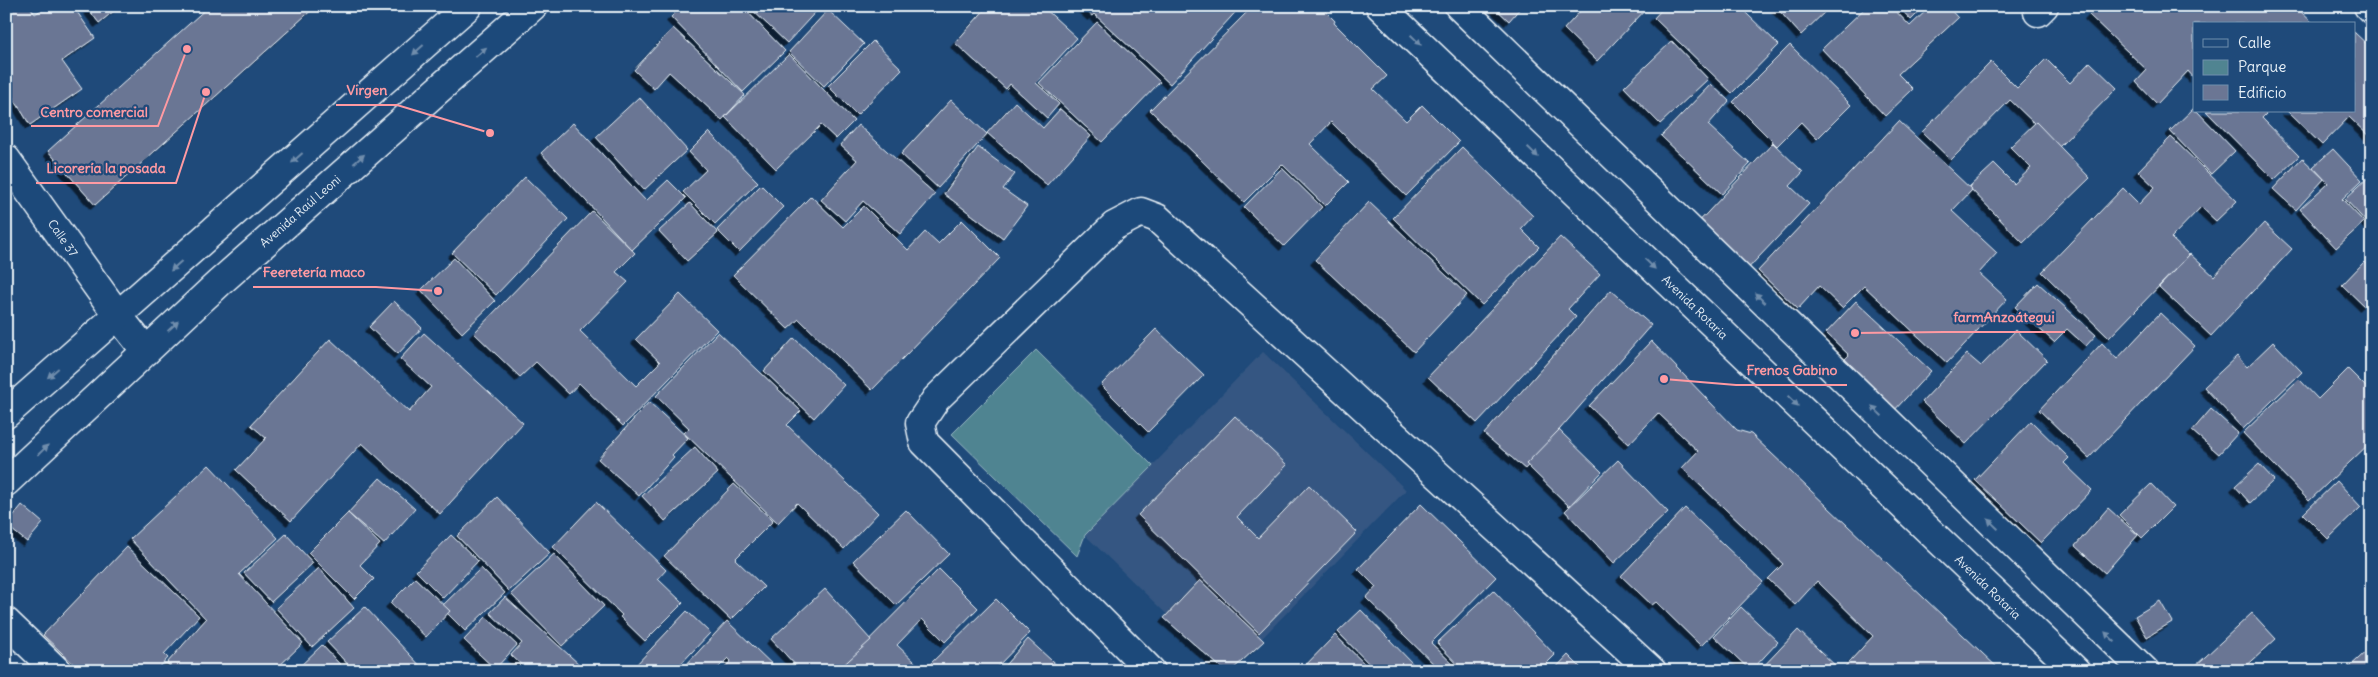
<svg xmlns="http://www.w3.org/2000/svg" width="2378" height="677" font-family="Delius,sans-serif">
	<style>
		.built { fill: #365782 }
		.green { fill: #508491; stroke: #9cbac4 }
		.building { fill: #6b7694; stroke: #e8f1f8; filter: url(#shadow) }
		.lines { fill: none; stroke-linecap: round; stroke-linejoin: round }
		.minor-casing { stroke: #e8f1f8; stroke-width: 31 }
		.tertiary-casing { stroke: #e8f1f8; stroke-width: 31 }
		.minor { stroke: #1f4a7a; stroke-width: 28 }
		.tertiary { stroke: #1f4a7a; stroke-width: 28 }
		.oneway { fill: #6f8dac }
		.labels { text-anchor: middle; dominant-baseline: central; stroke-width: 4.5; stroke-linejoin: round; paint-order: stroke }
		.street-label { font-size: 12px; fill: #e8f1f8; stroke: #1f4a7a }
		.leader { fill: none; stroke: #ff9aa2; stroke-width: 2 }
		.callout-dot { fill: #ff9aa2; stroke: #1f4a7a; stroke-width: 2 }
		.callout-label { font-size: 14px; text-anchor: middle; font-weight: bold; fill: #ff9aa2; stroke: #1f4a7a; stroke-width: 4.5; stroke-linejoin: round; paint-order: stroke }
	</style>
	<defs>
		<filter id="shadow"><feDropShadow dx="-4.5" dy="4.5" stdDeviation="0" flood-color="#0009"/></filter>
	</defs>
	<rect width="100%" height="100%" fill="#1f4a7a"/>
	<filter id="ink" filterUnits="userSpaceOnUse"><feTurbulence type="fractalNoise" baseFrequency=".02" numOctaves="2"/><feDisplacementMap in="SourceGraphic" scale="10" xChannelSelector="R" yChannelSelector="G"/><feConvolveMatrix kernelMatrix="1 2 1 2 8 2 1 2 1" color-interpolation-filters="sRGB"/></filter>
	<g filter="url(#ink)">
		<polygon class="built" points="1263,352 1406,490 1230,671 1225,671 1085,535"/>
		<polygon class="green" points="1036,350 1153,466 1085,535 1077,556 952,434"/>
		<g class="building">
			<polygon points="6,6 29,6 35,14 47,6 73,6 95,38 62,61 82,89 30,125 6,86"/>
			<polygon points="86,6 120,6 99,23"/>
			<polygon points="209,6 316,6 95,205 48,151"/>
			<polygon points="682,6 742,6 785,51 743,92 671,17"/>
			<polygon points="748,6 821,6 787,43"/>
			<polygon points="988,6 1042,6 1077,38 1036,83 1059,104 1047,118 1010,84 1006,89 955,43"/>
			<polygon points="1081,6 1241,6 1170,84 1094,14 1092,16"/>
			<polygon points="1253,6 1320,6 1335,21 1334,23 1387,76 1373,89 1406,121 1422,105 1459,142 1406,196 1331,122 1310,144 1349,182 1325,206 1282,164 1244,202 1150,110"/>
			<polygon points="1493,6 1522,6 1509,21"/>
			<polygon points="1585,6 1649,6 1597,61 1564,29"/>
			<polygon points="1665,6 1753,6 1746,13 1779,45 1732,93 1654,18"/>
			<polygon points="1775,6 1831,6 1801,35"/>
			<polygon points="1867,6 1891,6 1910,26 1931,6 1947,6 1958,18 1898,74 1913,89 1885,116 1822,49"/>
			<polygon points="1898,6 1925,6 1911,20"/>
			<polygon points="2097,6 2304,6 2300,11 2314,24 2194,24 2194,78 2188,71 2157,104 2136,82 2147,70 2089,15"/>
			<polygon points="828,10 864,44 824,86 789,52"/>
			<polygon points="1097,22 1160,82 1102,142 1039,83"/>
			<polygon points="673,28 745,95 722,120 669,72 654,89 634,70"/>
			<polygon points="2354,32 2372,49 2372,139 2349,117 2322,145 2287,111 2354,111"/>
			<polygon points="873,41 902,69 857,115 828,86"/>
			<polygon points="1672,41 1708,79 1660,124 1624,87"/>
			<polygon points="1790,45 1851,105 1817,139 1801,122 1777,146 1733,102"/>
			<polygon points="789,54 854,121 836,139 821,125 776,169 725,117"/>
			<polygon points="2046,59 2070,83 2090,62 2117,88 2059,147 2010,100 1951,160 1922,132 1991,62 2017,88"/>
			<polygon points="1711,84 1729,101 1708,125 1750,164 1722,194 1661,136"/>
			<polygon points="639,97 687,150 644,190 596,137"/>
			<polygon points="951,100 987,134 938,188 901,154"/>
			<polygon points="1015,102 1043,128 1060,109 1091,136 1047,185 987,133"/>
			<polygon points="2194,108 2194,111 2197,111 2235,151 2211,174 2170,131"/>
			<polygon points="2206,111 2269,111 2262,118 2299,156 2274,180"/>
			<polygon points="1899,121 1972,190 1952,211 1997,253 1979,273 2007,299 1947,363 1864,286 1842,308 1819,286 1798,309 1758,271"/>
			<polygon points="2036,122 2090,178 2023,243 1969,187 1994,164 2014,184 2031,168 2010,147"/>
			<polygon points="573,123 646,201 668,180 686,198 632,250 541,153"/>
			<polygon points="858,125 935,194 900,234 863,201 845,221 821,200 857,160 840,145"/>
			<polygon points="709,132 758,182 715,224 683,192 706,170 689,152"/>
			<polygon points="2171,137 2237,201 2216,221 2201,207 2171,238 2189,255 2109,338 2042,272 2123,188 2139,204 2155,187 2138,171"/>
			<polygon points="1773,143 1803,172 1790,186 1809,204 1741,276 1692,229"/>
			<polygon points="978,147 1015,174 1003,189 1027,206 1003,238 944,194"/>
			<polygon points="1462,147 1533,216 1521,229 1539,247 1482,305 1393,218"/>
			<polygon points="2333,149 2362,180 2342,199 2364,222 2336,248 2300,209 2328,183 2313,167"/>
			<polygon points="2302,158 2324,179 2296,210 2273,189"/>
			<polygon points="1282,168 1322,207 1284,246 1244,207"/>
			<polygon points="2371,175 2372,175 2372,228 2345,199"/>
			<polygon points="525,177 568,219 496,295 452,253"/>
			<polygon points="761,185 783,207 739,252 717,230"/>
			<polygon points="811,196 843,227 864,206 908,250 925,232 938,244 962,220 1000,258 872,390 799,319 788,329 733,275"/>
			<polygon points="1369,202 1467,295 1414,352 1315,260"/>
			<polygon points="690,203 718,233 687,261 659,231"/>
			<polygon points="592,211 635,253 616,272 628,282 580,331 636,386 660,362 636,339 680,294 717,330 623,426 579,383 569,394 536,362 520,377 474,333"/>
			<polygon points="2264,223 2292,249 2211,336 2159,287 2190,254 2214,276"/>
			<polygon points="1560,237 1600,274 1568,309 1576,317 1477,423 1428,377"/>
			<polygon points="454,258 495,301 462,333 421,290"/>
			<polygon points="2364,262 2372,270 2372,298 2364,306 2342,285"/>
			<polygon points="2038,283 2096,335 2086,346 2067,329 2054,342 2015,307"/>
			<polygon points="1611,290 1651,325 1525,469 1484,434"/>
			<polygon points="394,301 422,328 398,354 369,327"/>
			<polygon points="1856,301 1931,371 1891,414 1839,365 1849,355 1826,333"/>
			<polygon points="2160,313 2195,346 2089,458 2039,410 2102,343 2117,359"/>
			<polygon points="1156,329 1204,375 1148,432 1101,385"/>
			<polygon points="2016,330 2047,360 1966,444 1922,402 1967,354 1981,366"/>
			<polygon points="718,332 801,411 787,425 878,513 844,549 797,503 778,523 684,433 689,428 656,396"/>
			<polygon points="424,333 523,423 440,514 362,443 291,521 236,470 266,438 251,425 330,339 409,412 431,387 400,359"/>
			<polygon points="794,338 844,385 814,418 764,371"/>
			<polygon points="1651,341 1737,430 1751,434 2001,671 1759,671 1798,630 1841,671 1873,636 1817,581 1795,605 1768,579 1783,564 1682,468 1698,451 1658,413 1629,444 1589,406"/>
			<polygon points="2273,342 2302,372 2243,429 2204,387 2237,356 2247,367"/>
			<polygon points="2348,369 2372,393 2372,441 2309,501 2243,433 2299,379 2318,399"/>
			<polygon points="649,402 688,438 672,455 674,457 639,496 598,459"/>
			<polygon points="2211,409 2238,433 2219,454 2192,431"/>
			<polygon points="1235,416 1287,465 1237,517 1258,538 1309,485 1357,532 1259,633 1138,515"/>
			<polygon points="2031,421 2069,458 2064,463 2092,490 2041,543 1975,480"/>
			<polygon points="1559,430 1602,472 1569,506 1526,464"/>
			<polygon points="695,447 718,473 665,521 642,496"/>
			<polygon points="1618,460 1668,512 1614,563 1565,511"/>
			<polygon points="2259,464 2274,480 2250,503 2235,486"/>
			<polygon points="209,465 278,538 239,574 303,643 274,671 174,671 167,663 206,619 130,539"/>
			<polygon points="380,478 415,509 384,544 348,513"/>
			<polygon points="2337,481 2361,507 2328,539 2303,514"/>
			<polygon points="734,484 773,521 735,559 764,587 731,620 664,556"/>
			<polygon points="2151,484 2173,507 2142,538 2119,515"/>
			<polygon points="497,497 550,553 509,591 457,536"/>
			<polygon points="596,502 666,570 658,579 683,603 645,641 620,617 622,615 553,547"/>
			<polygon points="1421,504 1496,577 1431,643 1460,671 1441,671 1366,598 1376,587 1358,569"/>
			<polygon points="22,505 43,523 27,542 6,525"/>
			<polygon points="1685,508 1763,582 1701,646 1656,602 1652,605 1621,576"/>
			<polygon points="2108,508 2138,535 2105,573 2075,546"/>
			<polygon points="906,510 949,554 896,605 853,561"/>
			<polygon points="348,513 380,544 360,565 374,579 354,599 308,553"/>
			<polygon points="286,534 313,563 271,602 244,573"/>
			<polygon points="451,535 478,561 443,598 416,571"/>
			<polygon points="127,547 199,616 164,654 168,658 156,671 81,671 43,635"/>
			<polygon points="554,554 604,606 562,646 511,594"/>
			<polygon points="319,568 354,608 312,647 276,608"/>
			<polygon points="481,568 505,593 465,631 441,607"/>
			<polygon points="939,569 978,608 945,642 922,619 897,645 916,663 909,671 838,671"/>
			<polygon points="415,578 450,611 426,637 390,603"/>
			<polygon points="1200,580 1264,641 1231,671 1225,671 1164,618"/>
			<polygon points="825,589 871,640 837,671 801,671 771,639"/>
			<polygon points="1493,590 1555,655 1539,671 1464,671 1437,643"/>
			<polygon points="505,597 580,665 574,671 528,671 511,655 522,643 490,613"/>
			<polygon points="996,599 1030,633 993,671 923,671"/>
			<polygon points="2160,601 2172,622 2147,637 2135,616"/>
			<polygon points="365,607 425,671 354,671 327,642"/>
			<polygon points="1741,607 1778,642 1751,671 1714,636"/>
			<polygon points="1361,610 1414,665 1409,671 1376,671 1338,632"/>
			<polygon points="687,611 710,633 674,671 638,671 634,667"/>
			<polygon points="2252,613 2276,639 2241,671 2190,671"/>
			<polygon points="486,617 517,645 495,669 464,640"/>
			<polygon points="727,621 779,671 722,671 731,661 728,658 715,671 692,671 686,665"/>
			<polygon points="1335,635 1372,671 1300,671"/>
			<polygon points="1028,639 1063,671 1000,671"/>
			<polygon points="322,645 346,671 295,671"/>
			<polygon points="2372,646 2372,671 2345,671"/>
			<polygon points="1568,655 1584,671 1553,671"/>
		</g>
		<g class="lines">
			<defs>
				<g id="minor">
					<polyline points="2368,6 2372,10"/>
					<polyline points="2038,12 2044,6"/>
					<polyline points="6,159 119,317 146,351"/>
					<polyline points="6,414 468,6"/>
					<polyline points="6,482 218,284 533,6"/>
					<polyline points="6,622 57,671"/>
					<polyline points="1151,671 924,442 920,423 936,399 1114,226 1141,212 1157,218 1652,671"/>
				</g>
				<g id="tertiary">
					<polyline points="1380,6 2076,671"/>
					<polyline points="1459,6 2145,671"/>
				</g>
			</defs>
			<use href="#minor" class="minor-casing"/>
			<use href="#tertiary" class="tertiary-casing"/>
			<use href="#minor" class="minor"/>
			<use href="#tertiary" class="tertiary"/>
		</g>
		<defs><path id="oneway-solid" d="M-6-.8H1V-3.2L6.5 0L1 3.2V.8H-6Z" transform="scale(1.25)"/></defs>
		<g class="oneway">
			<use href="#oneway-solid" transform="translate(1416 40) rotate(44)"/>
			<use href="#oneway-solid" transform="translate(418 50) rotate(138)"/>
			<use href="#oneway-solid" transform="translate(481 52) rotate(-41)"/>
			<use href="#oneway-solid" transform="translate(1533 152) rotate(44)"/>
			<use href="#oneway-solid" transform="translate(297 158) rotate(138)"/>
			<use href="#oneway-solid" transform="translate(359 159) rotate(-41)"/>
			<use href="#oneway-solid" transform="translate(1650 264) rotate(44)"/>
			<use href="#oneway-solid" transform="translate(176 266) rotate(138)"/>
			<use href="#oneway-solid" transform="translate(1760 298) rotate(-136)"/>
			<use href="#oneway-solid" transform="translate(173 326) rotate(-43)"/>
			<use href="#oneway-solid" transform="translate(53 373) rotate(139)"/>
			<use href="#oneway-solid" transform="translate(1793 401) rotate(44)"/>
			<use href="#oneway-solid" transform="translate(1877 411) rotate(-136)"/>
			<use href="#oneway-solid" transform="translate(43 450) rotate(-44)"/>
			<use href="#oneway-solid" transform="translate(1993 524) rotate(-136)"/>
			<use href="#oneway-solid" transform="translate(2110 637) rotate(-136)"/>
		</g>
	</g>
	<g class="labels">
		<g class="street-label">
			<text transform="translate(300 211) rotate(-41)">Avenida Raúl Leoni</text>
			<text transform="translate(63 238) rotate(55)">Calle 37</text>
			<text transform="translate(1695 307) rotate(44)">Avenida Rotaria</text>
			<text transform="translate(1988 587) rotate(44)">Avenida Rotaria</text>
		</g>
	</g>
	<path class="leader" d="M490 133L397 105H336M187 49L158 126H31M206 92L176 183H36M438 291L376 287H253M1855 333L1944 332H2065M1664 379L1736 385H1847"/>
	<g class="callout-dot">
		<circle cx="490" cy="133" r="5"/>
		<circle cx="187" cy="49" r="5"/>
		<circle cx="206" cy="92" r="5"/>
		<circle cx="438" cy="291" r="5"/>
		<circle cx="1855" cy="333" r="5"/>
		<circle cx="1664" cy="379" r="5"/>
	</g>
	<g class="callout-label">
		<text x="367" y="95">Virgen</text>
		<text x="94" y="117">Centro comercial</text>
		<text x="106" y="173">Licorería la posada</text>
		<text x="314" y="277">Feeretería maco</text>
		<text x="2004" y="322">farmAnzoátegui</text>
		<text x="1792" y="375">Frenos Gabino</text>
	</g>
	<rect width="2378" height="677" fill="none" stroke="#1f4a7a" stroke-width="25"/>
	<rect x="12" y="12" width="2353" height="652" fill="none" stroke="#e8f1f8" stroke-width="2" filter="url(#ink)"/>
	<rect x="2193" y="22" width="162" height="90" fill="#1f4a7a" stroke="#6f8dac"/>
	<rect x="2203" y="39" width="25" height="8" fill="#1f4a7a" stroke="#6f8dac"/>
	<text x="2238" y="48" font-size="15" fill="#e8f1f8">Calle</text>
	<rect x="2203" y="60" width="25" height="15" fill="#508491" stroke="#6f8dac"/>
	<text x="2238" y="72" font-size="15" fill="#e8f1f8">Parque</text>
	<rect x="2203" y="85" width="25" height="15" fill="#6b7694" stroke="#6f8dac"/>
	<text x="2238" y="98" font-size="15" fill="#e8f1f8">Edificio</text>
</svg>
